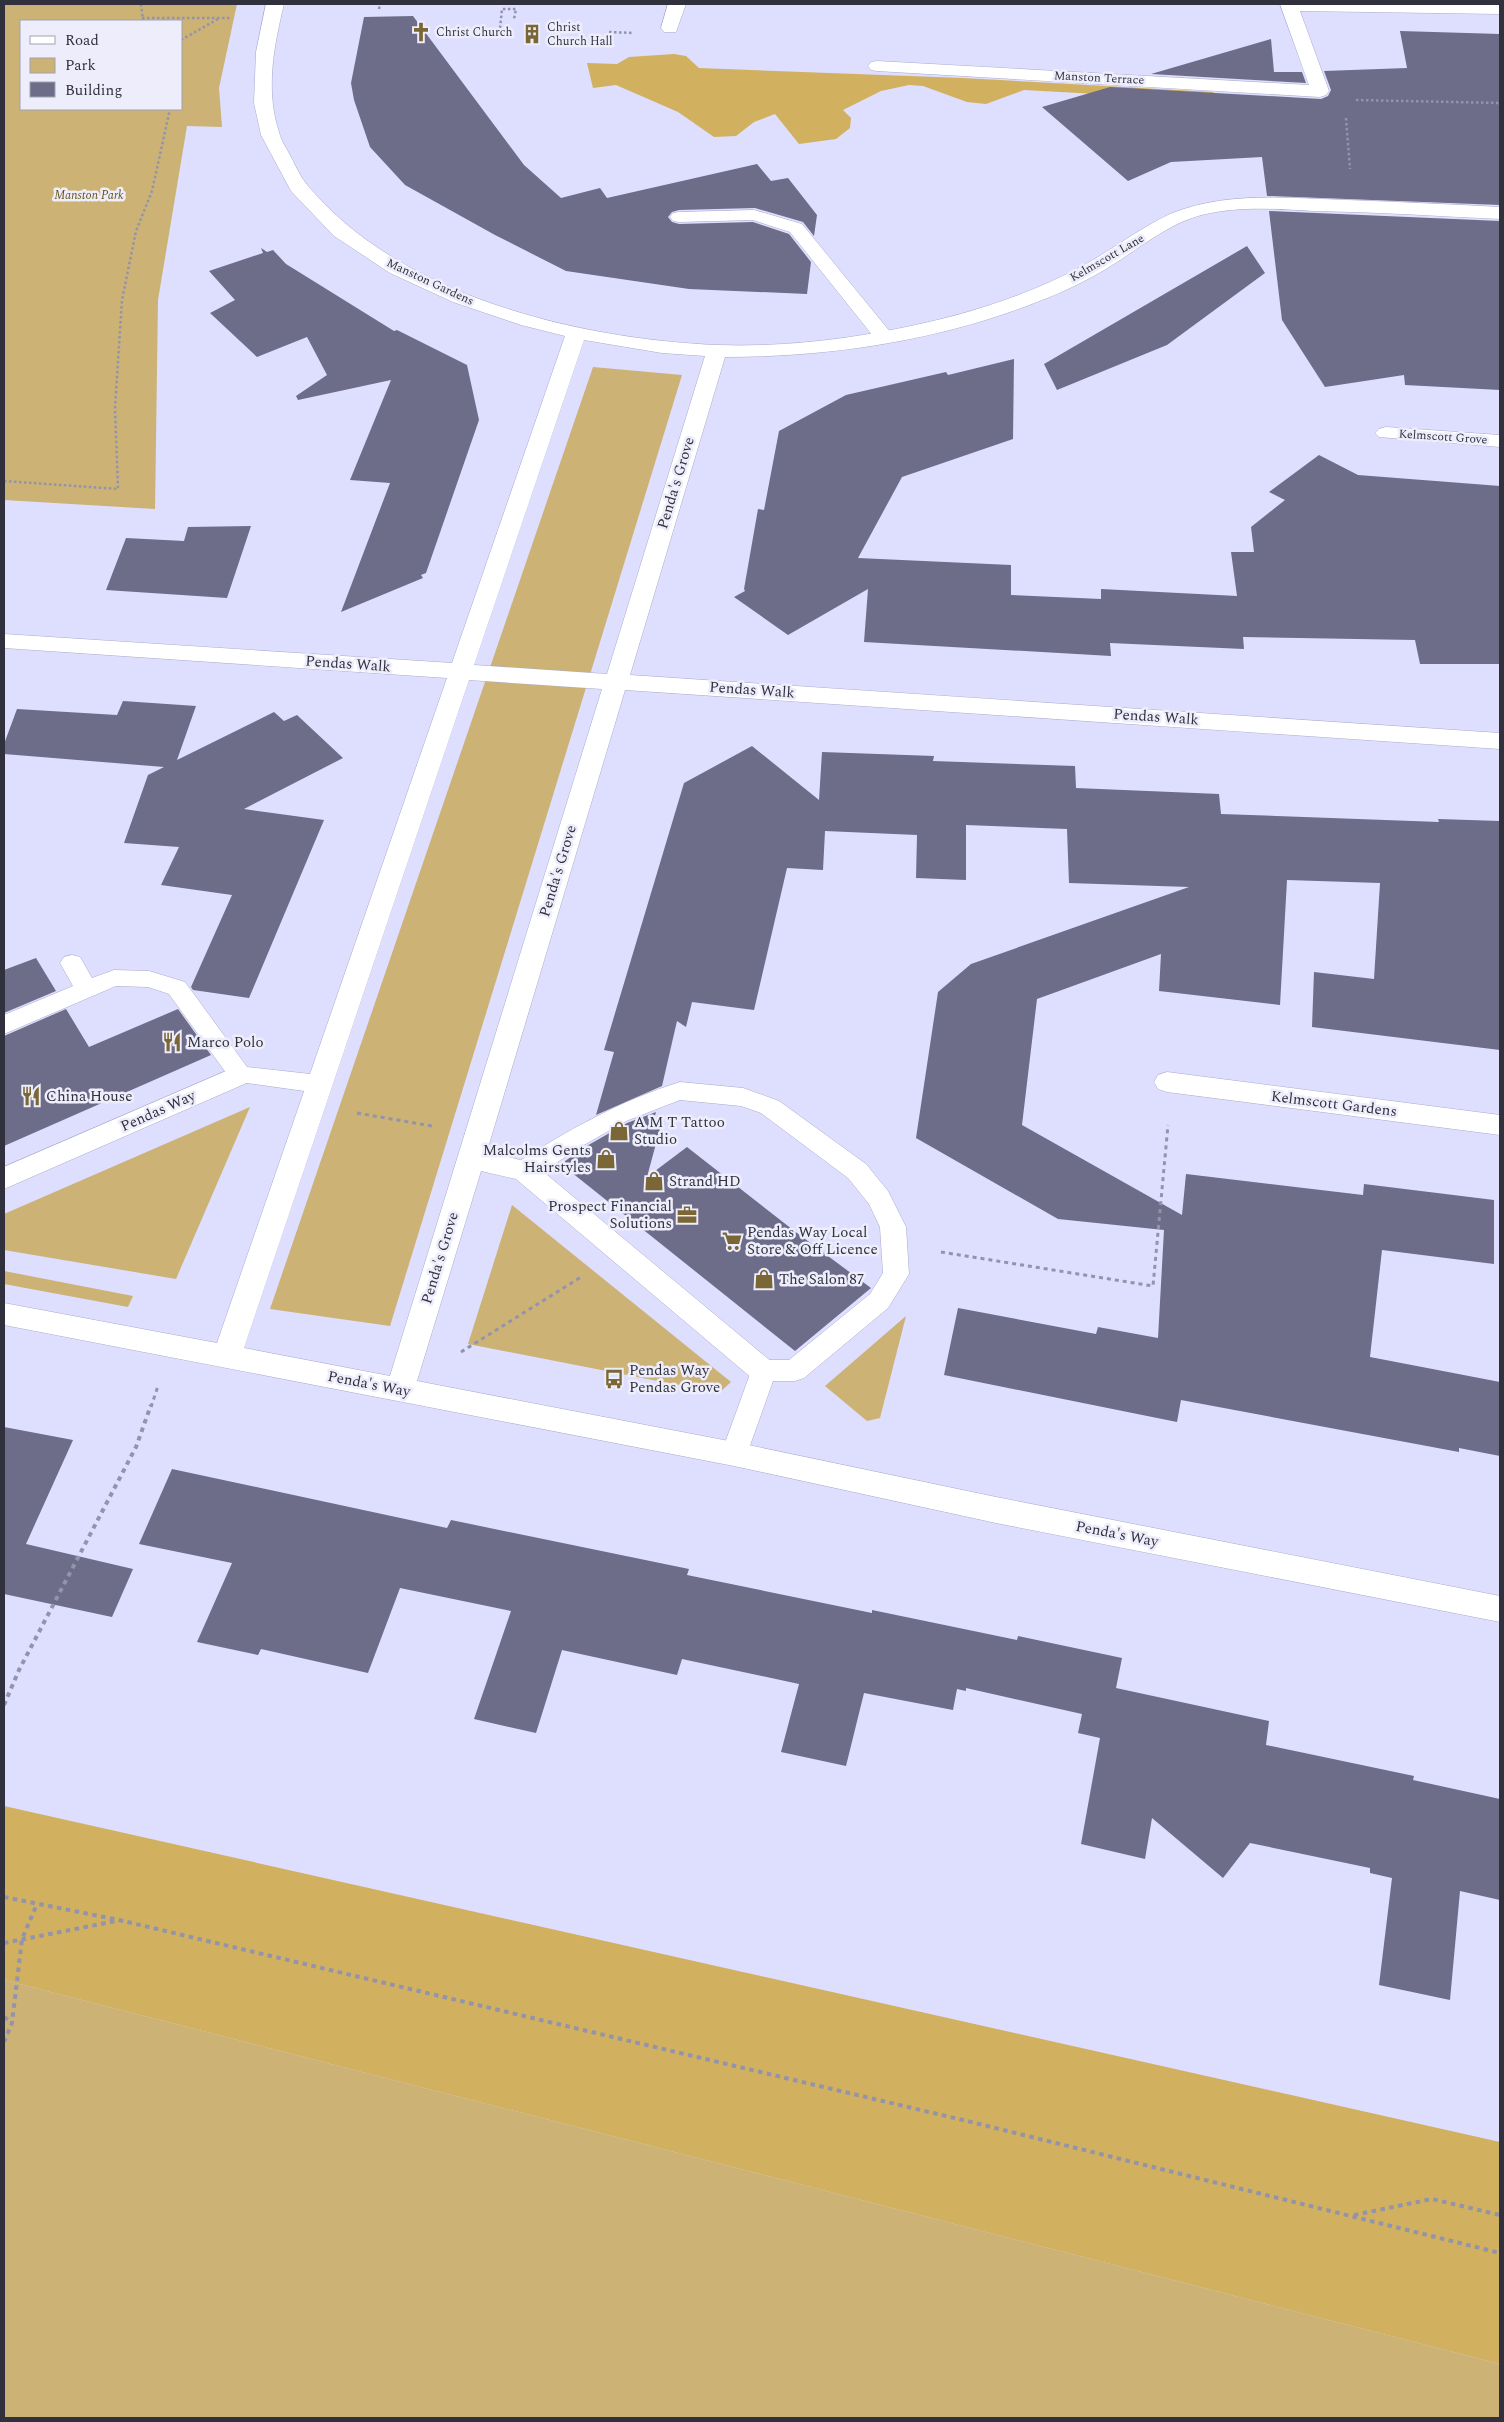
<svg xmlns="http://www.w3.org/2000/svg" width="1504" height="2422" font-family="Spectral,serif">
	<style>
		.green { fill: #ccb275; fill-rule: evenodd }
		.forest { fill: #d1b05f }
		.building { fill: #6d6c89 }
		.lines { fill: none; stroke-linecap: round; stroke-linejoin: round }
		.lane-casing { stroke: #ababcb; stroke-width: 1 }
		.street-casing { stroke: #ababcb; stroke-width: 1 }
		.path-far2 { stroke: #9393ab; stroke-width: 2.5; stroke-dasharray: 2.5 2.5; stroke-linecap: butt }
		.path-far1 { stroke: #9393ab; stroke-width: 3; stroke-dasharray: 4 4; stroke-linecap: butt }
		.path { stroke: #9393ab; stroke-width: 4; stroke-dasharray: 4.5 4.5; stroke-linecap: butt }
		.lane { fill: #fff; fill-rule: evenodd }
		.street { fill: #fff; fill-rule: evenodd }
		.labels { text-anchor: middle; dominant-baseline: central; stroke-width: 5; stroke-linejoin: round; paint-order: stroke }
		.far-poi-label { font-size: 12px; fill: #31313e; stroke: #ededfb; text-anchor: start }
		.far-street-label { font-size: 12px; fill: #31313e; stroke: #ededfb }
		.far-park-label { font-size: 12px; font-style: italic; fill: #695215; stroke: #ededfb }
		.street-label { font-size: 15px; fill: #31313e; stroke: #ededfb }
		.poi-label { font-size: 15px; fill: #31313e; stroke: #ededfb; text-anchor: start }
	</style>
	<rect width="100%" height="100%" fill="#dedeff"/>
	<g class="green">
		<path d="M4 4H237L219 88 222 127 187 126 158 300 155 509 4 500ZM181 21V109H21V21Z"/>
		<polygon points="593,367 682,375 390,1326 270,1309"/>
		<polygon points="250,1107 176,1279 4,1250 4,1214"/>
		<polygon points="512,1205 731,1382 719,1393 468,1344"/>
		<polygon points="4,1271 133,1296 128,1307 4,1284"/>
		<polygon points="906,1316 880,1418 867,1421 825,1386"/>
		<polygon points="4,1980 1500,2364 1500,2418 4,2418"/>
	</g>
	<g class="forest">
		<polygon points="674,54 686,56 699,68 963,78 1213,92 1215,96 1207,100 1024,90 986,104 967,102 923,86 909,85 881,91 843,110 851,118 850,128 836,139 799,144 775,114 754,122 736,136 714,137 678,112 616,85 593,88 587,63 617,64 629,57"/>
		<polygon points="4,1806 1500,2142 1500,2364 4,1980"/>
	</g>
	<g class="building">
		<polygon points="413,16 524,165 561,198 600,188 607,198 757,164 771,181 788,178 817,215 814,236 803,222 755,208 679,210 672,212 668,217 672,222 679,224 753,222 789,234 811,262 807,294 689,289 566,271 495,235 405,185 370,147 354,100 351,83 364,17"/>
		<polygon points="1400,31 1500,34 1500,205 1267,196 1262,157 1171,162 1128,181 1042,107 1110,87 1321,99 1328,96 1331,90 1324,71 1407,68"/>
		<polygon points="1271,39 1274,72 1302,72 1306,83 1151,74"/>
		<polygon points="1269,211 1500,221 1500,390 1405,385 1404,375 1325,387 1282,320"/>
		<polygon points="1247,246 1265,273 1167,345 1057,390 1044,364"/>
		<polygon points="261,248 267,252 273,250 286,264 394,331 397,330 467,365 479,420 426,573 421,575 423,578 341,612 390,483 350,480 391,380 298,400 296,396 327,375 307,337 257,357 210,313 235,300 209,271 263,253"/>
		<polygon points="1014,359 1013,439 902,477 858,558 1011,565 1011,595 1101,599 1101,589 1237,596 1231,552 1254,552 1251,527 1285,500 1269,492 1319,455 1358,475 1500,486 1500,664 1420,664 1415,640 1243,637 1244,649 1110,643 1111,656 864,642 868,589 788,635 734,597 745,591 744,589 758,509 764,510 779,431 846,395 946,372 948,375"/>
		<polygon points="251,526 227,598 106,590 126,538 184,541 188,527"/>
		<polygon points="123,701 196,706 177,760 274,712 284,721 297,715 343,758 244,809 324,820 249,998 193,990 191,987 232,895 161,885 179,847 124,843 148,775 164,767 4,754 4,744 17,709 117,715"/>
		<polygon points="752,746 819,800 822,752 934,756 933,761 1075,766 1076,788 1219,794 1221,814 1439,822 1438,819 1500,821 1500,1050 1312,1027 1314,972 1374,979 1380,883 1287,880 1280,1005 1159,991 1161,954 1037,999 1022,1125 1182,1215 1186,1174 1363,1195 1364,1184 1494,1200 1494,1264 1382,1250 1370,1357 1500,1382 1500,1456 1459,1448 1459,1452 1181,1400 1177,1422 944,1375 958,1308 1096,1334 1098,1327 1158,1338 1164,1230 1058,1219 916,1138 938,992 971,964 1189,887 1069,883 1067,829 966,825 966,880 916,878 917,835 825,831 823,870 787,868 754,1010 692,1002 686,1027 677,1021 662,1086 596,1115 614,1052 604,1050 684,783"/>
		<polygon points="36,958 56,991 4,1013 4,970"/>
		<polygon points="66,1009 89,1047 178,1009 211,1055 4,1146 4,1036"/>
		<polygon points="656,1112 654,1119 661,1125 647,1177 687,1147 797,1233 871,1288 795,1351 561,1164 585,1147 627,1123"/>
		<polygon points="4,1427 73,1440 26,1544 133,1569 112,1617 4,1594"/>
		<polygon points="172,1469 447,1528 451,1520 689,1569 687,1575 872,1613 872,1610 1017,1640 1018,1636 1122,1658 1116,1688 1269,1721 1266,1745 1414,1776 1413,1780 1500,1799 1500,1900 1460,1891 1450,2000 1379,1985 1392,1878 1370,1873 1370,1868 1250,1843 1223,1878 1152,1818 1145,1859 1081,1844 1100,1738 1078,1733 1082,1714 966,1688 966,1691 957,1689 953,1710 864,1693 846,1766 781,1752 799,1684 682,1659 677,1675 562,1650 536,1733 474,1719 511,1611 400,1588 368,1673 261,1649 258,1655 197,1642 232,1563 139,1544"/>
	</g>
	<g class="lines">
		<defs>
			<g id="lane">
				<polygon points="754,210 802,224 891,333 893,337 891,341 877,341 790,232 753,220 679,222 673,221 670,217 673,213 679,212"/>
				<polygon points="72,955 80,957 92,978 114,970 149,971 185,982 247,1067 319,1075 328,1078 331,1084 328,1090 319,1093 232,1081 169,994 148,987 116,986 4,1034 4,1015 73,986 60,963 64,957"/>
				<path d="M680 1082 743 1088 779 1101 866 1164 888 1191 906 1227 909 1274 888 1308 804 1378 795 1381H773L747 1454 743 1462 734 1465 725 1462 721 1454 754 1363 763 1360H789L870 1294 883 1273 880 1227 869 1204 848 1178 761 1113 741 1106 680 1100 626 1121 582 1146 533 1178 524 1180 515 1178 512 1171 515 1164C568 1130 620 1101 680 1082Z"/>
			</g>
			<g id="street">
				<path d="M266 4H284C274 45 265 90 279 132 281 141 287 149 291 157 296 167 301 178 308 186 401 297 579 339 717 345 775 347 835 341 891 330 954 318 1016 300 1073 271 1107 254 1136 230 1170 214 1226 191 1288 198 1347 200 1398 202 1449 204 1500 207V219C1438 216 1376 212 1314 211 1279 209 1241 206 1206 214 1173 221 1145 244 1117 262 1102 272 1085 281 1068 289 962 337 841 357 725 357L630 675 1500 733V749L625 690 487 1151 534 1164 773 1363 777 1371 773 1379 763 1383 753 1379 516 1179 481 1171 417 1381 734 1442 996 1497 1500 1596V1622L996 1523 734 1466 4 1325V1303L217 1343 447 678 4 648V634L452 663 565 336 521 325 453 302 390 273 334 236 291 191 261 135 254 103 256 52ZM584 340 662 353 705 356 607 674 474 665ZM469 680 602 689 390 1376 244 1348Z"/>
				<polygon points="668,4 686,4 676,32 664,32 661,28"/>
				<polygon points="1280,4 1500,4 1500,14 1300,11 1329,91 1326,95 1320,97 877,71 871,70 868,66 871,62 877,61 1309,85"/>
				<polygon points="1386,427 1500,435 1500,447 1379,437 1375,433 1379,429"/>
				<polygon points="240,1065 249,1068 253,1075 249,1082 4,1189 4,1167"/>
				<polygon points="1167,1072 1500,1115 1500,1135 1167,1092 1158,1089 1154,1082 1158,1075"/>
			</g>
		</defs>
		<use href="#lane" class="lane-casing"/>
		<use href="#street" class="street-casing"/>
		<g class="path-far2">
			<polyline points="141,4 143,21"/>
			<polyline points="379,9 380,4"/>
			<polyline points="142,18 231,18"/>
			<polyline points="500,28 502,9 516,9 514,19"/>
			<polyline points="609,32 634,33"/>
			<polyline points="181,40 218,19"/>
			<polyline points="1356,100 1500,103"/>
			<polyline points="1346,118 1350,169"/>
			<polyline points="4,481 118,489 115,408 122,300 136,231 152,191 170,109"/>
		</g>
		<g class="path-far1">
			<polyline points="357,1113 432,1126"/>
			<polyline points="941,1252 1153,1286 1168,1125"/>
			<polyline points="461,1352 581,1277"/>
			<polyline points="151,1407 158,1386"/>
		</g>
		<g class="path">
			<polyline points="4,1705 19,1670 136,1447 151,1405"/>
			<polyline points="4,1897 119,1920 967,2121 1500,2253"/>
			<polyline points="4,1943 116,1921"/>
			<polyline points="4,2017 12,2023"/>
			<polyline points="4,2042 12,2023 22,1939 37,1904"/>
			<polyline points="1354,2215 1432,2199 1500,2215"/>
		</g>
		<use href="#lane" class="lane"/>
		<use href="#street" class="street"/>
	</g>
	<defs>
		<symbol id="church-bare" viewBox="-9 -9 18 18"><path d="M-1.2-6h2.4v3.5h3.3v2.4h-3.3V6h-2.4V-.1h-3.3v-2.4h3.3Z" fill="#7b6735" stroke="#ededfb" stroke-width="2.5" paint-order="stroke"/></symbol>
		<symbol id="building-bare" viewBox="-9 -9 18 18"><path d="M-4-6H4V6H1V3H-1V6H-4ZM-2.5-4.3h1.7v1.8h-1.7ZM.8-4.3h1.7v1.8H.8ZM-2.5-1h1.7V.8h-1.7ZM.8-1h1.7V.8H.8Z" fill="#7b6735" stroke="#ededfb" stroke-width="2.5" paint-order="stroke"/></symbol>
		<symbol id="restaurant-bare" viewBox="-9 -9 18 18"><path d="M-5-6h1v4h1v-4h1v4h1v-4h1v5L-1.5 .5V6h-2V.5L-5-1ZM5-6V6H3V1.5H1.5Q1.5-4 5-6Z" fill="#7b6735" stroke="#ededfb" stroke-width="2.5" paint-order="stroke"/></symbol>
		<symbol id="shop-bare" viewBox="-9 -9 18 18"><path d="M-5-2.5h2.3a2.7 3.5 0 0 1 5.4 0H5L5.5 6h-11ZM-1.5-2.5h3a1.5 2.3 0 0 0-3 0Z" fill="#7b6735" stroke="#ededfb" stroke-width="2.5" paint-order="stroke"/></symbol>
		<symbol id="office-bare" viewBox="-9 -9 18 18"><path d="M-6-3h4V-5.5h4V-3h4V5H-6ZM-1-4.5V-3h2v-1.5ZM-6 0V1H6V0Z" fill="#7b6735" stroke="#ededfb" stroke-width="2.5" paint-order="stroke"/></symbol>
		<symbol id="supermarket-bare" viewBox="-9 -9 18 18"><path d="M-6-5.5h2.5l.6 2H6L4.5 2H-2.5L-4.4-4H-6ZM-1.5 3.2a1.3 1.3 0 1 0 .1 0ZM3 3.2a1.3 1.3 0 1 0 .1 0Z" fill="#7b6735" stroke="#ededfb" stroke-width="2.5" paint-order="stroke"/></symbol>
		<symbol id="bus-bare" viewBox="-9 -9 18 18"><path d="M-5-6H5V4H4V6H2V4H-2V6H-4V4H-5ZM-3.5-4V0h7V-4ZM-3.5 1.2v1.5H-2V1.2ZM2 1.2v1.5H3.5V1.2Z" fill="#7b6735" stroke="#ededfb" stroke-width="2.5" paint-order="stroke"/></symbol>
	</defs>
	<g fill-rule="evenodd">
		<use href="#church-bare" x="407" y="18" width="28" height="28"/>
		<use href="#building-bare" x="518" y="20" width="28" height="28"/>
		<use href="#restaurant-bare" x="158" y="1028" width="28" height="28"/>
		<use href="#restaurant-bare" x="17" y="1082" width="28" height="28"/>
		<use href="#shop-bare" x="605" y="1117" width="28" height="28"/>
		<use href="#shop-bare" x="592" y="1145" width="28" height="28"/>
		<use href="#shop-bare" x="640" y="1167" width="28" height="28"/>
		<use href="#office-bare" x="673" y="1201" width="28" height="28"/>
		<use href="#supermarket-bare" x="718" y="1227" width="28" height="28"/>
		<use href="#shop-bare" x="750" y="1265" width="28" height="28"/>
		<use href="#bus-bare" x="600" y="1365" width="28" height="28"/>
	</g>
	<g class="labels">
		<g class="far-poi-label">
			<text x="547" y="27">Christ<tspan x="547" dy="14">Church Hall</tspan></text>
			<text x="436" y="32">Christ Church</text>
		</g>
		<g class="far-street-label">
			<text transform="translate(1099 78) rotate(3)">Manston Terrace</text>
			<text transform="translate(1107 258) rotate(-30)">Kelmscott Lane</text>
			<text transform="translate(430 282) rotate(25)">Manston Gardens</text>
			<text transform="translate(1443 437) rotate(4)">Kelmscott Grove</text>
		</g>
		<g class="far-park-label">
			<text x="89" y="195">Manston Park</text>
		</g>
		<g class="street-label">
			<text transform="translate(676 483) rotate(-73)">Penda's Grove</text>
			<text transform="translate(348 664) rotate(4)">Pendas Walk</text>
			<text transform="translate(752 690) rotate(4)">Pendas Walk</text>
			<text transform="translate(1156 717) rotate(4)">Pendas Walk</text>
			<text transform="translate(558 871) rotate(-73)">Penda's Grove</text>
			<text transform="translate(1334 1104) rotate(7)">Kelmscott Gardens</text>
			<text transform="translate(158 1111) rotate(-24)">Pendas Way</text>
			<text transform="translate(440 1258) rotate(-73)">Penda's Grove</text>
			<text transform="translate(369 1384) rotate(11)">Penda's Way</text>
			<text transform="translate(1117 1534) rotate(11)">Penda's Way</text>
		</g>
		<g class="poi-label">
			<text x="187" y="1042">Marco Polo</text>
			<text x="46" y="1096">China House</text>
			<text x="634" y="1122">A M T Tattoo<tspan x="634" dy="17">Studio</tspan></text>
			<text x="591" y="1150" text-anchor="end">Malcolms Gents<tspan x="591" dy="17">Hairstyles</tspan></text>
			<text x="669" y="1181">Strand HD</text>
			<text x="672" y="1206" text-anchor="end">Prospect Financial<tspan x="672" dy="17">Solutions</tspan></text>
			<text x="747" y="1232">Pendas Way Local<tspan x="747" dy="17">Store &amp; Off Licence</tspan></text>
			<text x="779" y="1279">The Salon 87</text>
			<text x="629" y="1370">Pendas Way<tspan x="629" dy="17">Pendas Grove</tspan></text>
		</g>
	</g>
	<rect width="1504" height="2422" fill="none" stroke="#31313e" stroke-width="10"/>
	<rect x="20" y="20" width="162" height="90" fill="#ededfb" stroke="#a2a2af"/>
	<rect x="30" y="36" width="25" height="8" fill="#ffffff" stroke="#a2a2af"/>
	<text x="65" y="45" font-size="15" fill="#31313e">Road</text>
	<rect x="30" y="58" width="25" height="15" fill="#ccb275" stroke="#a2a2af"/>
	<text x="65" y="70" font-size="15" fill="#31313e">Park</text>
	<rect x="30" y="82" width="25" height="15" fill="#6d6c89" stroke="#a2a2af"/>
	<text x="65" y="95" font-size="15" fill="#31313e">Building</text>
</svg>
